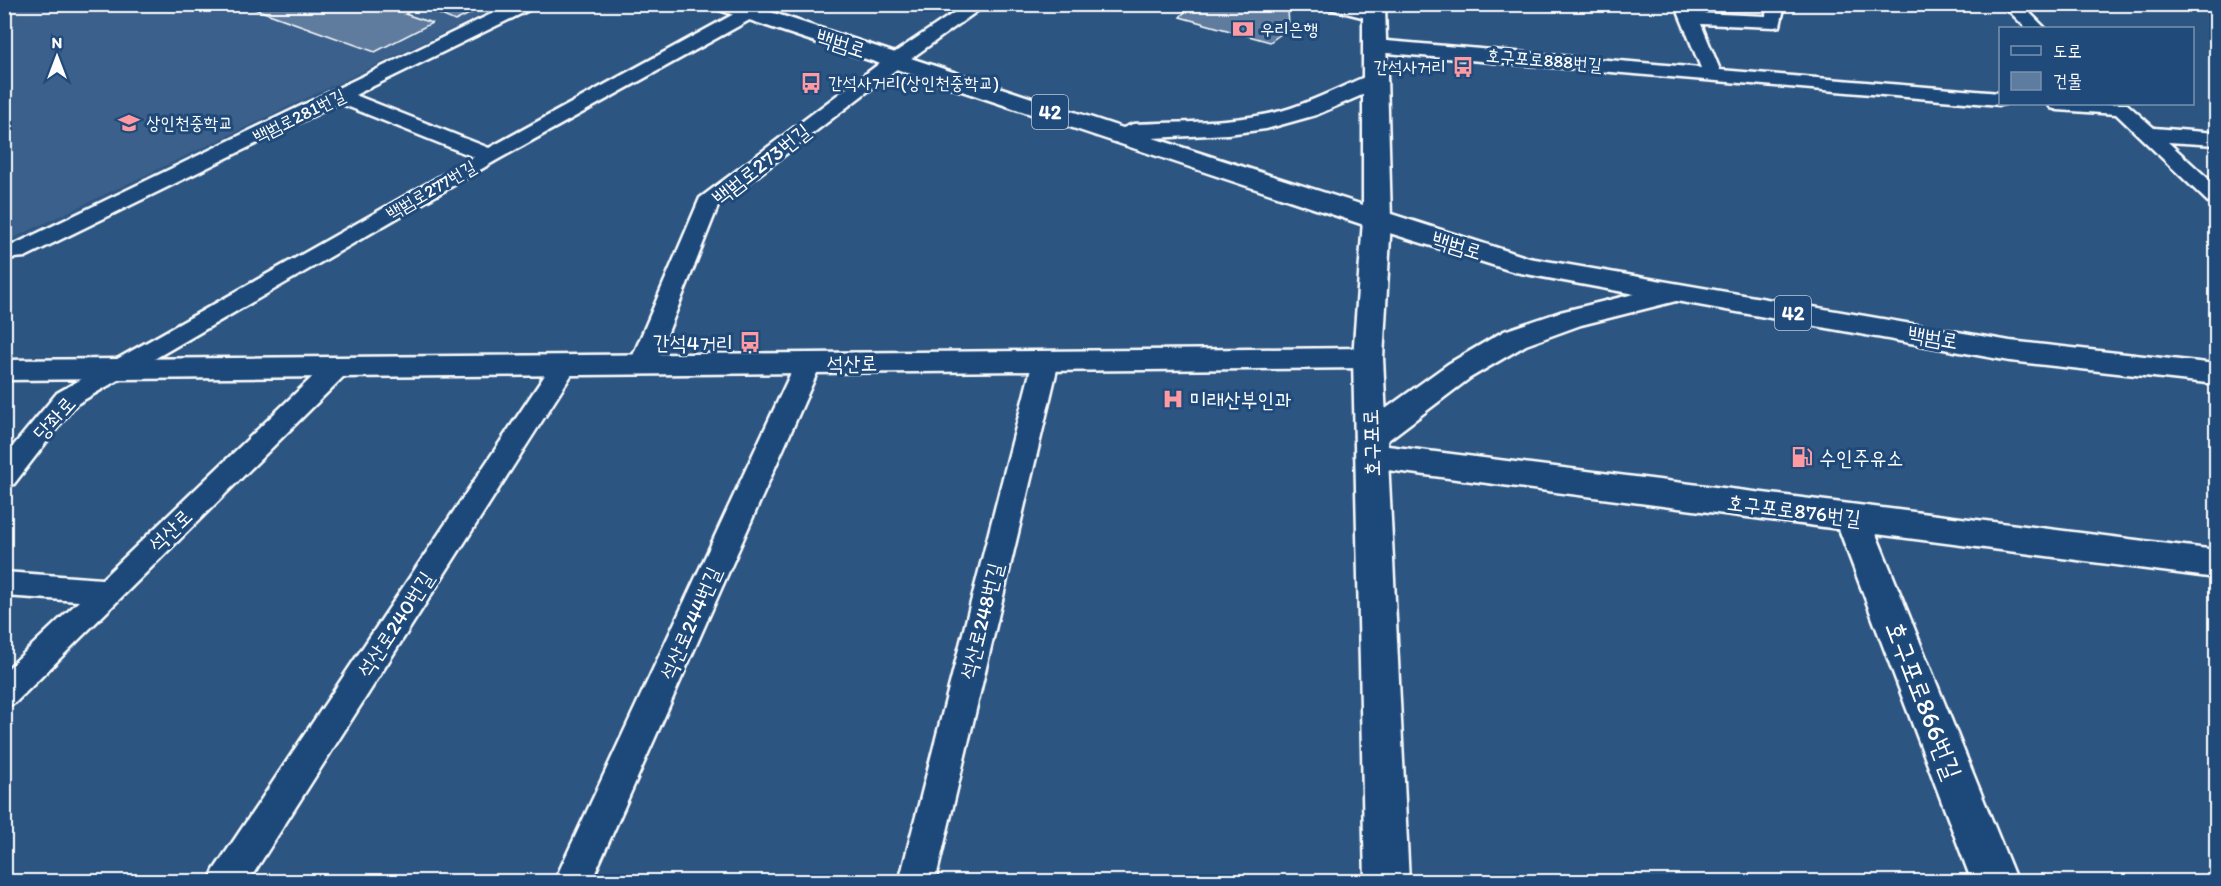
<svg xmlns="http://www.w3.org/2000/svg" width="2221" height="886" font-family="Itim,'Poor Story',sans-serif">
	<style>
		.built { fill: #3b618b }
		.building { fill: #5e7c9f; stroke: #fff; stroke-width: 1.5 }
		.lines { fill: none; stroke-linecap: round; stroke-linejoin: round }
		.service-casing { stroke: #fff; stroke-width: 5 }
		.minor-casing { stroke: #fff; stroke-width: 5 }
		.tertiary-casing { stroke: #fff; stroke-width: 5 }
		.secondary-casing { stroke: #fff; stroke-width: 5 }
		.primary-casing { stroke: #fff; stroke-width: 5 }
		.service { fill: #1f4a7a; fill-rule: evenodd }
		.minor { fill: #1f4a7a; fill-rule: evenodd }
		.tertiary { fill: #1f4a7a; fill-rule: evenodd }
		.secondary { fill: #1f4a7a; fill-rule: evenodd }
		.primary { fill: #1f4a7a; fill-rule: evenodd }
		.labels { text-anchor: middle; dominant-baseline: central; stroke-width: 6; stroke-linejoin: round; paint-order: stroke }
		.far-poi-label { font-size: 18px; fill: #fff; stroke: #1f4a7a; text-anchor: start }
		.far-street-label { font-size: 18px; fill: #fff; stroke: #1f4a7a }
		.shield { fill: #1f4a7a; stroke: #bcc9d7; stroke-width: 1.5 }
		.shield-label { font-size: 20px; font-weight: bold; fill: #fff }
		.street-label { font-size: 21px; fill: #fff; stroke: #1f4a7a }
		.poi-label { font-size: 21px; fill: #fff; stroke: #1f4a7a; text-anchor: start }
		.near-street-label { font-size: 26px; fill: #fff; stroke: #1f4a7a }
	</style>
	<rect width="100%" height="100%" fill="#2c5582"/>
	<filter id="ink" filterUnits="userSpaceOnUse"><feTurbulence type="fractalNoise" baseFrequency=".0167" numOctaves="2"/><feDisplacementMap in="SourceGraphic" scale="12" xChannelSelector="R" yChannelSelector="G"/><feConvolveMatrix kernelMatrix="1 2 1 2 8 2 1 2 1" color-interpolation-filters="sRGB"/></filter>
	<g filter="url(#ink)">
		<polygon class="built" points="5,5 502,5 5,242"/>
		<g class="building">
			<polygon points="241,4 411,4 418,7 405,14 432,23 375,52"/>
			<polygon points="416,4 490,4 455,21"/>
			<polygon points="1192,4 1275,4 1288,8 1289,28 1270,42 1180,17"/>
		</g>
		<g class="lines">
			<defs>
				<g id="service">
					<polygon points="512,4 535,4 533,8 355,95 489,148 743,9 755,9 758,13 755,17 497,160 75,405 14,484 4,487 4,457 57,393 474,157 339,103 25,257 4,259 4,245 13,245"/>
					<polygon points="967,4 987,4 902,65 718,206 655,365 651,371 642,373 633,371 629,365 700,198 888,57"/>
					<polygon points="1324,4 1354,4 1380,11 1383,15 1380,19 1374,20 1326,8"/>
					<polygon points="1675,4 1693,4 1697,13 1766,16 1767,4 1785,4 1780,26 1774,27 1701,24 1720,70 2000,93 2000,104 2005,104 2000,105 1375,52 1369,50 1366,46 1369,42 1375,40 1701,68"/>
					<polygon points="2002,4 2021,4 2045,28 2026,28"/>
					<polygon points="2048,104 2127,104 2154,128 2216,133 2216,145 2168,142 2216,186 2216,203 2208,202 2116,114 2058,110 2051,108"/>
					<polygon points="1046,353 1055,355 1059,361 935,882 899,882 1033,361 1037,355"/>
					<polygon points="808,356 817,358 821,364 591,882 554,882 795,364 799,358"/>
					<polygon points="564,358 573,360 577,366 248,882 209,882 214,870 555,360"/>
					<polygon points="337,360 346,362 350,368 346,374 15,703 4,707 4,672 79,601 4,596 4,572 102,579 328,362"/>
				</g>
				<polygon id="minor" points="1372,444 2216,550 2216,578 1876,534 2017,882 1972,882 1839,529 1372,468 1360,464 1355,456 1360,448"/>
				<polygon id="tertiary" points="1368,348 1379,351 1383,358 1379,365 1368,368 4,380 4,360"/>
				<polygon id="secondary" points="1363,4 1385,4 1391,220 1383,358 1409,882 1365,882 1353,358 1363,220"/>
				<path id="primary" d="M714 4H747L1123 128 1133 124C1182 122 1233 123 1281 111 1310 103 1338 88 1367 76L1375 74 1383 76 1387 81 1383 86 1316 115 1266 129 1228 134 1153 138 1529 258 2010 341 2216 364V384L2010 361 1676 301 1581 325 1526 345 1470 378 1383 444 1371 448 1359 444 1355 436 1359 428 1448 364 1504 331 1560 312 1634 294 1515 272 1367 226 716 9Z"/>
			</defs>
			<use href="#service" class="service-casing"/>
			<use href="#minor" class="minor-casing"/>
			<use href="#tertiary" class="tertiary-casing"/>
			<use href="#secondary" class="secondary-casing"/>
			<use href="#primary" class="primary-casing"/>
			<use href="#service" class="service"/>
			<use href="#minor" class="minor"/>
			<use href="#tertiary" class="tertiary"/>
			<use href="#secondary" class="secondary"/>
			<use href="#primary" class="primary"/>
		</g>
	</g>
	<defs>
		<symbol id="bank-bare" viewBox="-9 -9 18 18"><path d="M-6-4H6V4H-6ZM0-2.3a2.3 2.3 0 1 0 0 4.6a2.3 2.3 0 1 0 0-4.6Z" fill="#ff9aa2" stroke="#1f4a7a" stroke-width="2.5" paint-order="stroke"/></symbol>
		<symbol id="bus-bare" viewBox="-9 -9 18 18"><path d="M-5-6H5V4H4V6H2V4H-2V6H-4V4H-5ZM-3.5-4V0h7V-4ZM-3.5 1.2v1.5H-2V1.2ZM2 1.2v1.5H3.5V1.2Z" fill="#ff9aa2" stroke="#1f4a7a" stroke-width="2.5" paint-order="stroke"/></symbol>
		<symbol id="school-bare" viewBox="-9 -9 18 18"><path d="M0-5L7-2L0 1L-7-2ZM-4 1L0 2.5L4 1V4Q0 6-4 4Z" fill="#ff9aa2" stroke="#1f4a7a" stroke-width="2.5" paint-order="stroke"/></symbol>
		<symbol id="hospital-bare" viewBox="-9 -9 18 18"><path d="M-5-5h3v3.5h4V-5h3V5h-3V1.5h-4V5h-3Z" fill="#ff9aa2" stroke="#1f4a7a" stroke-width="2.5" paint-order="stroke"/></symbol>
		<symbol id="fuel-bare" viewBox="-9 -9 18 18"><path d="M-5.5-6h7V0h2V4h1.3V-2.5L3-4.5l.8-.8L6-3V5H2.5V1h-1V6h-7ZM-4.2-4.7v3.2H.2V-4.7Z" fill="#ff9aa2" stroke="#1f4a7a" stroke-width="2.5" paint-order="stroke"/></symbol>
	</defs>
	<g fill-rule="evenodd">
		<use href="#bank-bare" x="1228" y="14" width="30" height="30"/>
		<use href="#bus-bare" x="1448" y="52" width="30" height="30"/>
		<use href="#bus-bare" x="796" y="68" width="30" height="30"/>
		<use href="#school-bare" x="114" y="108" width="30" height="30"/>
		<use href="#bus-bare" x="735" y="327" width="30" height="30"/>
		<use href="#hospital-bare" x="1158" y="384" width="30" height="30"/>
		<use href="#fuel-bare" x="1787" y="442" width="30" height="30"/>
	</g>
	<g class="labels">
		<g class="far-poi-label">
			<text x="1260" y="29">우리은행</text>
			<text x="1446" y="67" text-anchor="end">간석사거리</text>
			<text x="828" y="83">간석사거리(상인천중학교)</text>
			<text x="146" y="123">상인천중학교</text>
		</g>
		<g class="far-street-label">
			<text transform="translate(1544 60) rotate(5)">호구포로888번길</text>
			<text transform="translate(299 116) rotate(-26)">백범로281번길</text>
			<text transform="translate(431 190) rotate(-30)">백범로277번길</text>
		</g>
		<g class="shield">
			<rect x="1032" y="95" width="36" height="34" rx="4.5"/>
			<rect x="1775" y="296" width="36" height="34" rx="4.5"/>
		</g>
		<g class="shield-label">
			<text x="1050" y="112">42</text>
			<text x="1793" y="313">42</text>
		</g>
		<g class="street-label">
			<text transform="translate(841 43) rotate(18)">백범로</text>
			<text transform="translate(761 164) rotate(-38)">백범로273번길</text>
			<text transform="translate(1457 245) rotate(17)">백범로</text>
			<text transform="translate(1933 337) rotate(10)">백범로</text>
			<text transform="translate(852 363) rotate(-1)">석산로</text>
			<text transform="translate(54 418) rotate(-48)">당좌로</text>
			<text transform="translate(1371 443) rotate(-92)">호구포로</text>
			<text transform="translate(1794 510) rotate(7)">호구포로876번길</text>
			<text transform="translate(170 530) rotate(-44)">석산로</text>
			<text transform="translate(981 621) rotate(-76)">석산로248번길</text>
			<text transform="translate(690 623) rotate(-66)">석산로244번길</text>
			<text transform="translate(395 624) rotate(-57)">석산로240번길</text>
		</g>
		<g class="poi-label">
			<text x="733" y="342" text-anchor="end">간석4거리</text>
			<text x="1190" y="399">미래산부인과</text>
			<text x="1819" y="457">수인주유소</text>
		</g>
		<g class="near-street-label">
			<text transform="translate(1924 700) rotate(69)">호구포로866번길</text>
		</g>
	</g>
	<rect width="2221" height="886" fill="none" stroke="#1f4a7a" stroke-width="24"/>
	<rect x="12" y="12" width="2197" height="862" fill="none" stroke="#fff" stroke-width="2" filter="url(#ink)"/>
	<rect x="1999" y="27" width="195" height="78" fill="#1f4a7a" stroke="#7992af" stroke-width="1.5"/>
	<rect x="2011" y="46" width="30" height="9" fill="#1f4a7a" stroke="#7992af" stroke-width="1.5"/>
	<text x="2053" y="57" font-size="18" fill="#ffffff">도로</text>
	<rect x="2011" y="72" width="30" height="18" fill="#5e7c9f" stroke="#7992af" stroke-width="1.5"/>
	<text x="2053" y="87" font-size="18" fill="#ffffff">건물</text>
	<g transform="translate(57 57)" stroke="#1f4a7a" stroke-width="4.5" paint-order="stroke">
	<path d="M0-4.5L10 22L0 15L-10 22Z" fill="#ffffff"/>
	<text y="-9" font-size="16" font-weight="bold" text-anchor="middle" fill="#ffffff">N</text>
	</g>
</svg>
